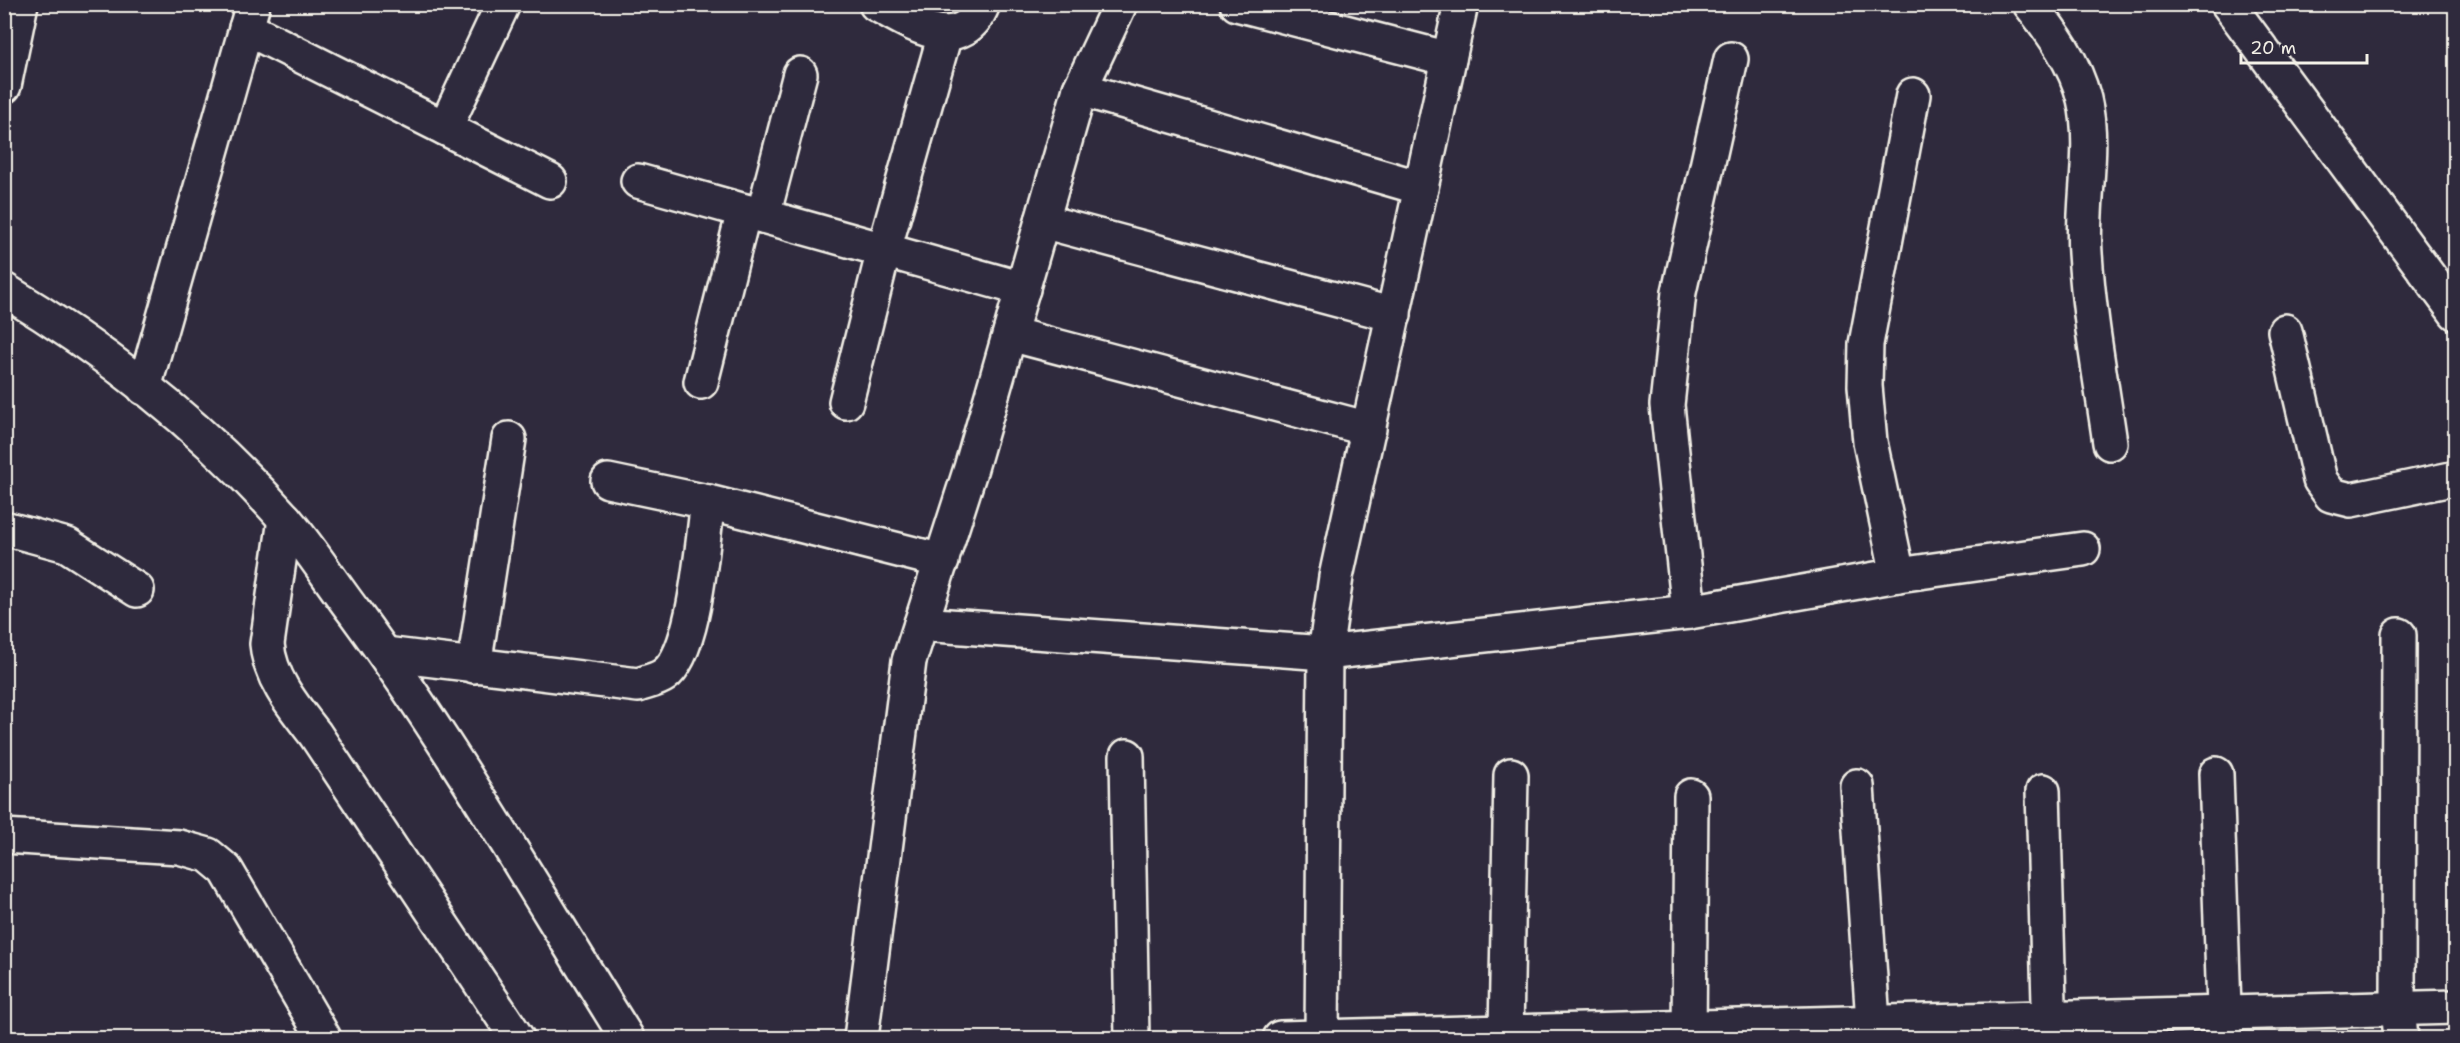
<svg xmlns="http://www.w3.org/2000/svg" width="2460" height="1043" font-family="'Shantell Sans',sans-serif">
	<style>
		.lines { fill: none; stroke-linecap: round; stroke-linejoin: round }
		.minor-casing { stroke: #f4f1e8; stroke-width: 38 }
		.minor { stroke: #2f2a3d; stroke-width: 33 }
	</style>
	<rect width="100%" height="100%" fill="#2f2a3d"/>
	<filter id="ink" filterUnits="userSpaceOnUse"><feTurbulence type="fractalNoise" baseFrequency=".0167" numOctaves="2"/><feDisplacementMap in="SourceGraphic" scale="12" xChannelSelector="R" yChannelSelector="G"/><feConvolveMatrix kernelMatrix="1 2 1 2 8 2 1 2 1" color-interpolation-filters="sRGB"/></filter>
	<g filter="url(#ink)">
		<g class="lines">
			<defs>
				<g id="minor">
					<path d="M876 4C911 23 961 58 983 4"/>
					<polyline points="1237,4 1449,59"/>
					<path d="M2030 4C2053 33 2075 63 2084 99 2096 149 2081 203 2085 253 2089 317 2101 380 2110 443"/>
					<polyline points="2228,4 2456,313"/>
					<polyline points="246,28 550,181"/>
					<polyline points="4,86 21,4"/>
					<polyline points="1080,89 1421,188"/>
					<polyline points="445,128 503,4"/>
					<polyline points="638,181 1023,289"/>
					<polyline points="763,216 800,74"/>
					<polyline points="1042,221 1394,315"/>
					<path d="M4 290C107 352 204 428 284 518 310 547 331 582 355 613 454 748 538 896 627 1038"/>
					<polyline points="2285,331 2320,480 2331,495 2351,500 2456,478"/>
					<polyline points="1010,334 1369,429"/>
					<polyline points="701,382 744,211"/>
					<polyline points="144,388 253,4"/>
					<polyline points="846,402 884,250 945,34"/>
					<polyline points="608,481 708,502 942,561"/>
					<path d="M285 519 267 644C270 679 294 707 315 734L517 1038"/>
					<polyline points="4,528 67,545 137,590"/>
					<polyline points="1898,575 1870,442 1865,386 1866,344 1913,95"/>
					<polyline points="1689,612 1667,405 1679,292 1731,59"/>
					<polyline points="921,624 1325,653 1689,612 1898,575 2083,549"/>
					<polyline points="2399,635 2398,1008 2401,1038"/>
					<path d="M385 654 638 685C646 682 657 680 664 675 696 653 702 541 708 502"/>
					<polyline points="474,666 509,439"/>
					<polyline points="1127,756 1132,1038"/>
					<polyline points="2216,774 2225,1038"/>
					<polyline points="1857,786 1873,1022"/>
					<polyline points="2043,791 2050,1038"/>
					<polyline points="4,836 179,847 208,855 226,870 324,1038"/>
					<polyline points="1506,1032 1511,775"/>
					<polyline points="861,1038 909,661 971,468 1080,89 1120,4"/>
					<polyline points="1280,1038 2456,1007"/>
					<polyline points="1322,1038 1325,653 1336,577 1461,4"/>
					<polyline points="1689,1038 1691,796"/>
				</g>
			</defs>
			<use href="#minor" class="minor-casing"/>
			<use href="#minor" class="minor"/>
		</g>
	</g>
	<rect width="2460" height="1043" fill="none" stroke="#2f2a3d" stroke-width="24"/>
	<rect x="12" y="12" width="2436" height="1019" fill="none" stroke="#f4f1e8" stroke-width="2" filter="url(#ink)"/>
	<path d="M2241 54v9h126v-9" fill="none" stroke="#f4f1e8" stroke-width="3"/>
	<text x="2250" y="54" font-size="18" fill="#f4f1e8" stroke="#2f2a3d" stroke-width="4.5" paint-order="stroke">20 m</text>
</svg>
